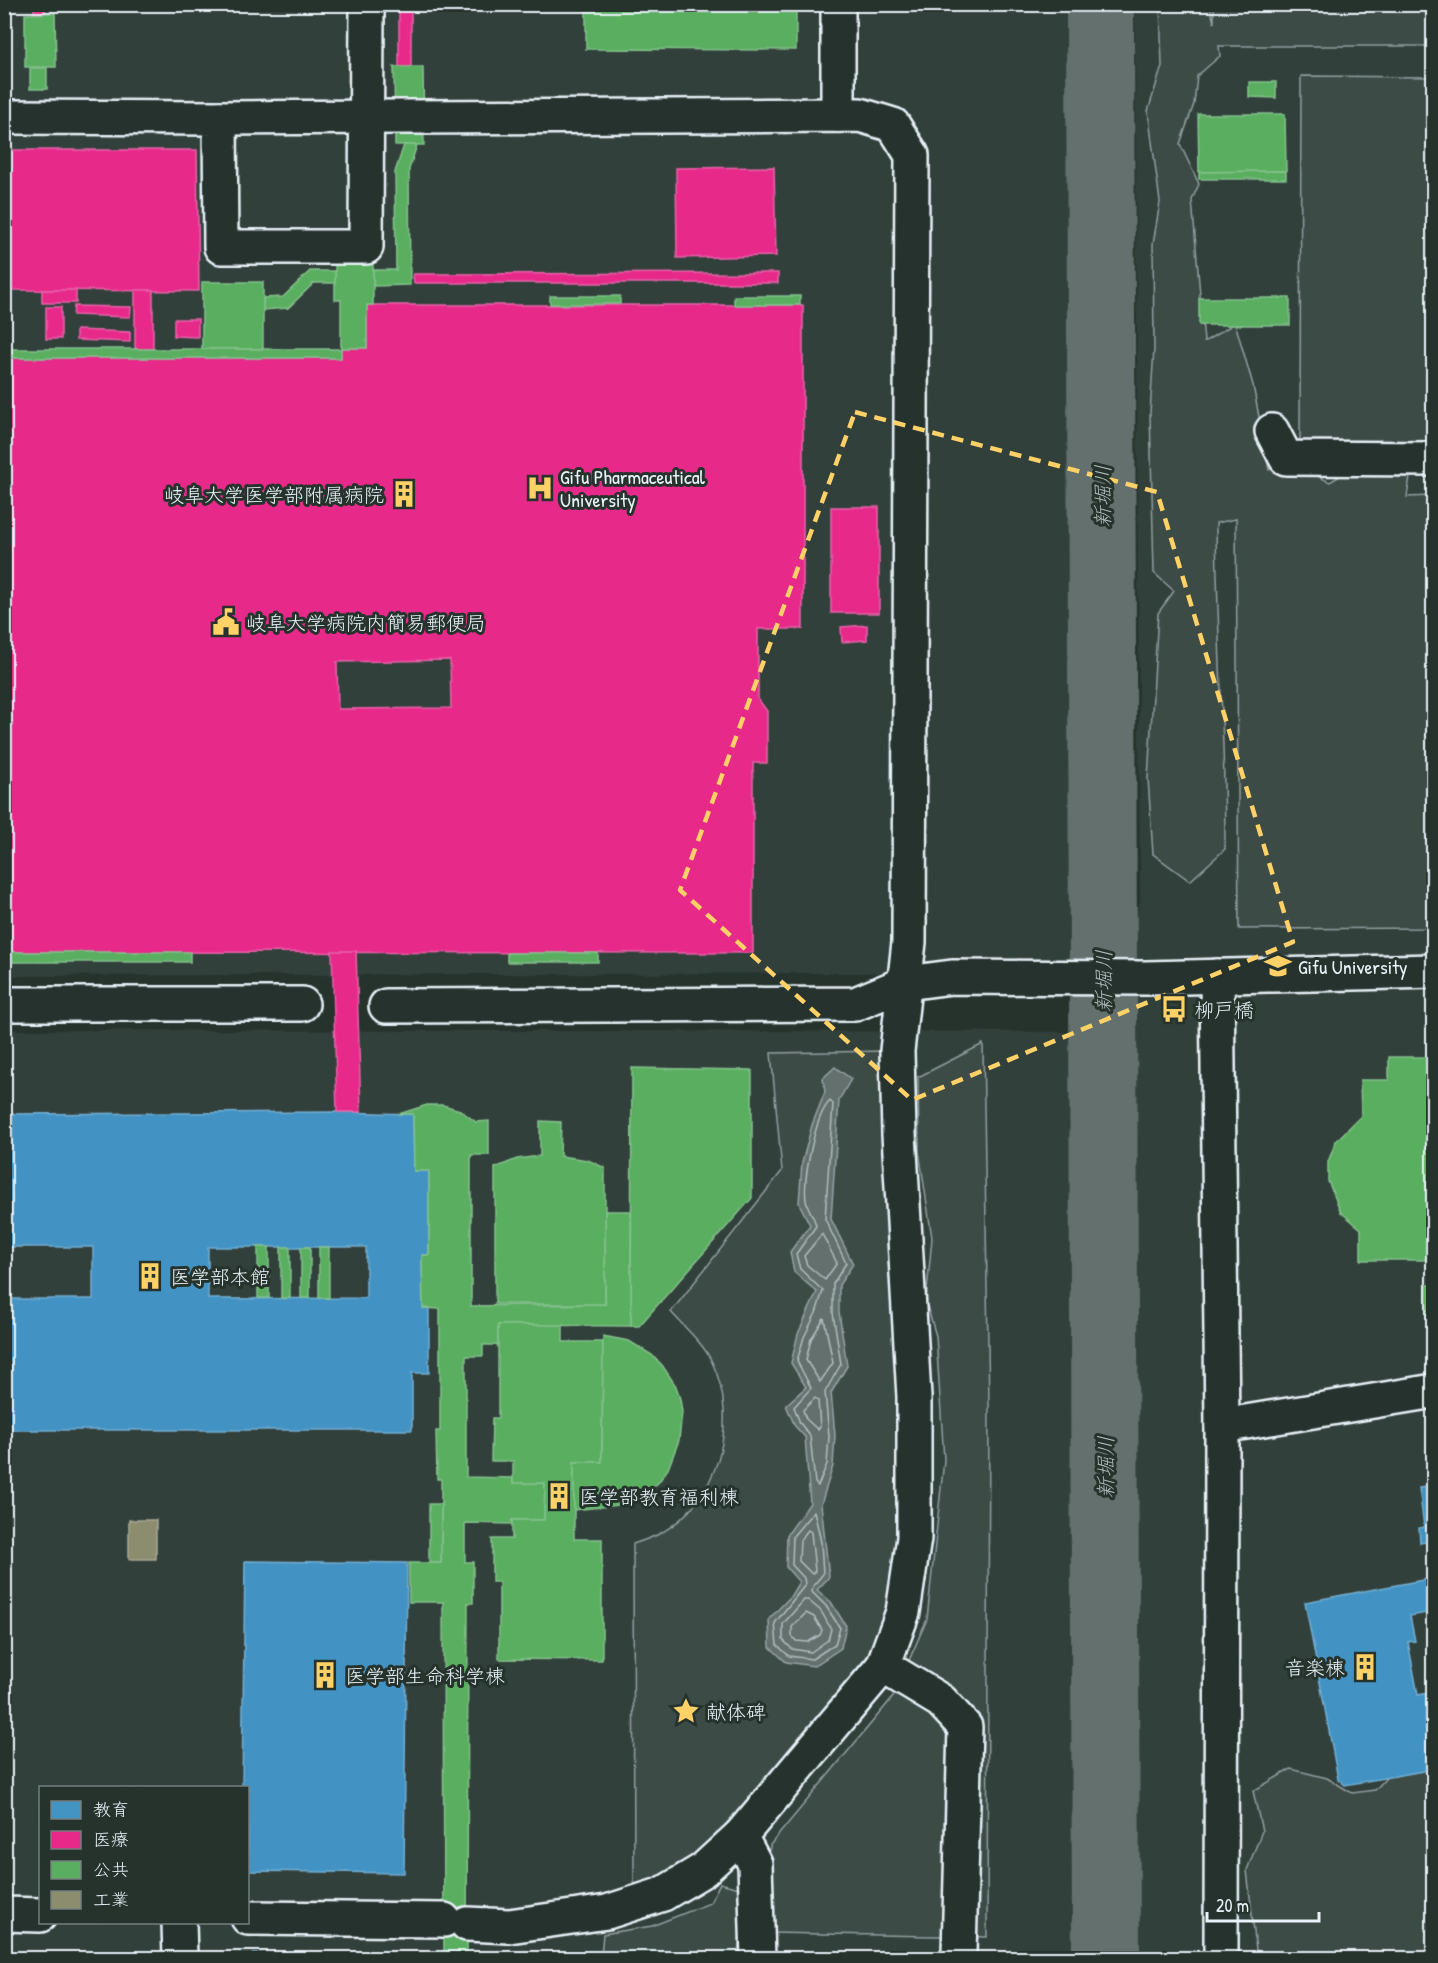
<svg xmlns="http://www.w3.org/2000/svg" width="1438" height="1963" font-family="'Patrick Hand','Klee One',sans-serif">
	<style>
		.built { fill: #333f3a; fill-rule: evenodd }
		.green { fill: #3e4b47; stroke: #939ea0; stroke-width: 1.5 }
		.water { fill: #636f6d; stroke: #98a3a5; stroke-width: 1.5 }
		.schools { fill: #4393c3; stroke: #74afd3; stroke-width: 1.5; fill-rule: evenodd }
		.health { fill: #e7298a; stroke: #e765ab; stroke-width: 1.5; fill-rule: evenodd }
		.public { fill: #5aae61; stroke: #85c28e; stroke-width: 1.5 }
		.industry { fill: #8c8c6e; stroke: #a8aa97; stroke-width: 1.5 }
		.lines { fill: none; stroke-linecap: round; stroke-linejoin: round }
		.shore { stroke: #b3bdc0; stroke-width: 1.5 }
		.river { stroke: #636f6d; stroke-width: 68 }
		.minor-casing { stroke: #e8f1f8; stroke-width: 38 }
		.minor { stroke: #26332d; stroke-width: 33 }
		.marked { fill: none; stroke: #ffd166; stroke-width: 4.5; stroke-dasharray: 12 8; stroke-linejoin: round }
		.labels { text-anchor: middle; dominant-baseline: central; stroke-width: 6; stroke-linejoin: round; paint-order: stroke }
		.poi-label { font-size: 20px; fill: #e8f1f8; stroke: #26332d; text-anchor: start }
		.water-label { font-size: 21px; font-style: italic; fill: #b3bdc0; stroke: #26332d }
	</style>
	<rect width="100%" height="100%" fill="#26332d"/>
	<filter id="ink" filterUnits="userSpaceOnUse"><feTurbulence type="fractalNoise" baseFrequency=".0167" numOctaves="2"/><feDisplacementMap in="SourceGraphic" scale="12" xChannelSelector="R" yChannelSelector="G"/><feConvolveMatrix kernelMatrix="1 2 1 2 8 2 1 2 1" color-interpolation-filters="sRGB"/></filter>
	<g filter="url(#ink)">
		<g class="built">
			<polygon points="4,5 1070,5 1079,972 5,976"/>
			<path d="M1135 5H1433V1958H5V1030L1104 1032 1140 902ZM40 1788H248V1922H40Z"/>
		</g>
		<g class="green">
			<path d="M1160 5H1210L1214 23V5H1433V46H1219L1220 56 1197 76 1194 104 1180 144 1199 184 1192 200 1204 342 1235 323 1253 385 1269 470 1279 459 1330 482 1362 463 1410 476 1407 497 1433 496V928L1239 929 1236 519 1216 523C1217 632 1225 740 1225 849L1190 881 1153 854 1148 778 1158 613 1174 591 1154 573 1150 414 1154 348 1153 244 1160 202 1148 111 1162 66Z"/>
			<polygon points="1301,76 1433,77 1433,446 1300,446"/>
			<polygon points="983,1044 989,1405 987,1937 769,1933 770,1845 893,1697 927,1619 944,1460 936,1336 926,1302 932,1238 919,1151 918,1077"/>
			<path d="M885 1051 903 1317 900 1552 877 1660 699 1863 634 1888 633 1544C642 1541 651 1538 659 1534 719 1502 740 1421 712 1362 703 1343 684 1327 671 1312L782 1171 771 1053Z"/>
			<polygon points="1396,1767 1433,1768 1433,1957 1257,1958 1247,1870 1262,1831 1253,1791 1291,1769 1327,1778 1352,1793 1375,1790"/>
			<polygon points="720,1883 743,1889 738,1956 601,1956 603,1934 652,1926 710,1903"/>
		</g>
		<polygon class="water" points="835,1067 851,1079 839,1100 831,1219 853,1264 839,1285 839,1312 847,1366 831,1393 835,1435 833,1466 821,1504 829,1577 817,1590 831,1602 846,1626 841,1648 814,1666 786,1662 770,1647 769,1619 790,1597 799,1582 786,1567 787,1535 810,1503 805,1437 795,1426 786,1405 806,1387 791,1363 798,1334 817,1292 794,1272 790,1252 810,1225 799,1203 802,1163 812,1125 825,1092 823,1078"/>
		<g class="schools">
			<path d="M337 1112 413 1114 414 1171H429V1255H422L423 1308H429V1373H412V1430H4V1299H93V1247H4V1114ZM208 1247H366V1298L208 1299Z"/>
			<polygon points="1434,1486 1434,1541 1420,1543 1419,1528 1424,1527 1419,1488"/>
			<polygon points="245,1561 407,1563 404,1873 248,1871 248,1788 242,1788"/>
			<polygon points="1434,1578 1434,1621 1432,1612 1410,1616 1415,1641 1408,1642 1418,1695 1434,1692 1434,1769 1345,1785 1338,1779 1305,1602"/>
			<polygon points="253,1954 271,1955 271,1958 253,1958"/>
			<polygon points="247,1955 247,1958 227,1958 227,1956"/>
		</g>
		<g class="health">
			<rect x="34" y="4" width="11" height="9"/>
			<rect x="399" y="4" width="12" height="63"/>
			<polygon points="8,150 197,150 199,291 7,290"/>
			<polygon points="774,167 776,256 677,258 676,168"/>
			<polygon points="778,273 778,283 414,283 413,274"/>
			<rect x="42" y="290" width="34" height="13"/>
			<rect x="135" y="290" width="18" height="59"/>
			<path d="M367 305H803V629H758V699L767 711V763H753V953L4 952V358H341V348H367ZM450 660 451 708 338 709 337 662Z"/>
			<polygon points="74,306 131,307 130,317 73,315"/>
			<rect x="46" y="307" width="15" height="32"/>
			<polygon points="174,319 198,319 198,337 174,336"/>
			<polygon points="76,330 130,332 130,342 76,340"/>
			<rect x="831" y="507" width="48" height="106"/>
			<polygon points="867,625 867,640 842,642 841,627"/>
			<polygon points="332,951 356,951 361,1112 337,1112"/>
		</g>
		<g class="public">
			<polygon points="586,4 796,4 796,50 586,49"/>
			<polygon points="55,13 56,67 25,67 25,14"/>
			<polygon points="394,67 423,67 424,145 395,145"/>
			<rect x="30" y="68" width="17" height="21"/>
			<polygon points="1249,82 1276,82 1276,98 1249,97"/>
			<polygon points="1198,114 1285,114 1286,171 1199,172"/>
			<polygon points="404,145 417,145 409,169 410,285 373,286 373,270 396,270 395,172"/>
			<polygon points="1286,171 1286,179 1199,179 1199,172"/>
			<polygon points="335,265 373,265 373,305 367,305 367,348 341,348 341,300 335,300"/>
			<polygon points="310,271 335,271 335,283 314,283 288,308 263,310 263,298 283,297"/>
			<rect x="202" y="282" width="61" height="67"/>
			<rect x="550" y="296" width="70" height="8"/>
			<rect x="734" y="296" width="66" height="9"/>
			<rect x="1199" y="298" width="91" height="27"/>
			<rect x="4" y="349" width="337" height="9"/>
			<rect x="4" y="952" width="186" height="10"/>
			<rect x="507" y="953" width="91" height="9"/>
			<polygon points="1389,1057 1434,1057 1434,1260 1361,1260 1361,1229 1341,1212 1328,1181 1328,1162 1336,1141 1361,1116 1360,1080 1389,1080"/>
			<polygon points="632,1068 752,1070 752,1198 639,1326 631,1326"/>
			<polygon points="427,1105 443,1105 460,1110 476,1122 489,1121 489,1155 471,1155 471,1306 605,1304 605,1211 631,1211 631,1326 498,1325 498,1345 483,1345 483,1356 466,1356 466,1477 513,1478 513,1483 545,1483 544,1520 512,1520 512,1524 465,1523 465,1562 473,1562 473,1603 468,1603 467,1958 444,1958 443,1602 409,1602 409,1563 441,1563 441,1479 437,1479 436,1431 440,1431 440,1309 423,1308 422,1255 429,1255 429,1171 414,1171 413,1114 399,1114"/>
			<polygon points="540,1121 561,1122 560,1156 588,1160 605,1168 605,1304 495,1304 495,1168 517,1159 540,1156"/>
			<rect x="258" y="1247" width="11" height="51"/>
			<rect x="281" y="1247" width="9" height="51"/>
			<rect x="301" y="1247" width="9" height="51"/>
			<rect x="319" y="1247" width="10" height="51"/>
			<polygon points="1427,1285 1434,1285 1434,1375 1428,1375"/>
			<polygon points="498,1325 563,1325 563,1342 603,1342 602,1462 574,1462 574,1539 602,1539 602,1660 499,1659 499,1582 492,1582 492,1539 512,1539 512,1520 544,1520 545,1483 513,1483 513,1461 491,1461 492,1418 498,1418"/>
			<polygon points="603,1336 629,1341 652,1355 662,1365 676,1386 680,1399 682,1412 679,1440 668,1469 658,1483 644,1493 619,1505 574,1510 574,1462 602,1462"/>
			<rect x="429" y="1504" width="12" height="59"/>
		</g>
		<rect class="industry" x="129" y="1520" width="27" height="39"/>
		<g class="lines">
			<g class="shore">
				<path d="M830 1101 833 1104 825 1219 846 1263 833 1284V1313L841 1364 825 1392 829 1436 827 1464 818 1486 815 1483 810 1436 800 1423 794 1407 811 1388 797 1361 804 1337 816 1313 823 1291 800 1269 796 1254 816 1226C815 1217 807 1209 806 1200 803 1179 815 1115 830 1101Z"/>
				<polygon points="822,1234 837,1263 825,1280 807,1265 804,1256"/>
				<polygon points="824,1318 833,1363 820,1382 806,1360 811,1339"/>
				<polygon points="815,1398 818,1400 820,1427 818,1430 806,1419 803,1410"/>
				<polygon points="814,1511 821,1542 823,1574 813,1586 812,1592 826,1606 840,1628 835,1644 812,1659 789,1656 777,1645 775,1623 805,1585 804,1578 792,1565 793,1536"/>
				<polygon points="808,1530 811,1532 815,1571 812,1574 799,1561 800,1540"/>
				<polygon points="804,1600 808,1600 821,1611 831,1629 828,1640 811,1652 792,1649 783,1640 783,1624"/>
				<polygon points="806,1613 814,1617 822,1630 820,1635 808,1642 796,1641 792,1636 792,1627"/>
			</g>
			<polyline class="river" points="1100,4 1106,1958"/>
			<defs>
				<g id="minor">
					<polyline points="838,115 838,4"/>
					<polyline points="4,117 220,118 221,247 366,247 367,4"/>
					<polyline points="220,118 860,115 893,125 912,155 909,942 897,1051 899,1134 914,1397 914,1538 903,1612 883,1666 740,1836 703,1870 663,1894 607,1912 509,1926 467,1924"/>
					<polyline points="1272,431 1286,458 1434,459"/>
					<polyline points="1217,976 1222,1426 1221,1958"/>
					<polyline points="4,1004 302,1004"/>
					<polyline points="386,1006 855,1004 906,983 952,977 1146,978 1434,971"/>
					<polyline points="1222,1426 1434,1391"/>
					<polyline points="883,1666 941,1701 965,1727 959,1953"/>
					<polyline points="740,1836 755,1864 758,1958"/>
					<polyline points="4,1914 40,1915"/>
					<polyline points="248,1918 444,1920"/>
					<polyline points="179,1922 180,1958"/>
				</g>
			</defs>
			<use href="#minor" class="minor-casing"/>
			<use href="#minor" class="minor"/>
		</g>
	</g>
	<path class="marked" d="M855 412 1157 492 1293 942 912 1100 680 890Z"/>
	<defs>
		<symbol id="hospital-bare" viewBox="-9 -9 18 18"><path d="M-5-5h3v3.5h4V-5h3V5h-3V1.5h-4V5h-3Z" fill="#ffd166" stroke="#26332d" stroke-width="2.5" paint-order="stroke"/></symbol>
		<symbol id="building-bare" viewBox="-9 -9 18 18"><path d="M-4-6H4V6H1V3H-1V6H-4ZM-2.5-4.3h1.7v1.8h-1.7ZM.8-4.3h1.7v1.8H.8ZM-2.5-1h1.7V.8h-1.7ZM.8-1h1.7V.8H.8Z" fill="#ffd166" stroke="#26332d" stroke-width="2.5" paint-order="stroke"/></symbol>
		<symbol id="civic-bare" viewBox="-9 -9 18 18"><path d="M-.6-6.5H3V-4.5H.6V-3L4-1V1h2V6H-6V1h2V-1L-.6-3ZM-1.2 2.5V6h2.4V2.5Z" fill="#ffd166" stroke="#26332d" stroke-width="2.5" paint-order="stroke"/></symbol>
		<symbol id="university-bare" viewBox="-9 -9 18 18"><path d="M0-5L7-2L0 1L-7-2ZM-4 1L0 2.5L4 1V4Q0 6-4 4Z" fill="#ffd166" stroke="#26332d" stroke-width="2.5" paint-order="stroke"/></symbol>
		<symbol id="bus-bare" viewBox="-9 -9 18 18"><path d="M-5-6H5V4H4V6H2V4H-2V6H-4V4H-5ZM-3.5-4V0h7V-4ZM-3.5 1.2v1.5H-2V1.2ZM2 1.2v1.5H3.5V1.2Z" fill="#ffd166" stroke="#26332d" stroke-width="2.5" paint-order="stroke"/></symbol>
		<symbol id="sight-bare" viewBox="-9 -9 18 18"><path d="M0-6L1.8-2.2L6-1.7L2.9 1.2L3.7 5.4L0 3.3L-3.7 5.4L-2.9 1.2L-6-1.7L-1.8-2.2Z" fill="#ffd166" stroke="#26332d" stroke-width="2.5" paint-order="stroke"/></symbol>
	</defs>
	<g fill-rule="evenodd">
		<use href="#hospital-bare" x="521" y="469" width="38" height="38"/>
		<use href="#building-bare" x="385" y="475" width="38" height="38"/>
		<use href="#civic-bare" x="207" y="603" width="38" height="38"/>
		<use href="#university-bare" x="1259" y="947" width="38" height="38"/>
		<use href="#bus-bare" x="1155" y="990" width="38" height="38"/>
		<use href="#building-bare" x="131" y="1257" width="38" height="38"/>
		<use href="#building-bare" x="540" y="1477" width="38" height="38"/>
		<use href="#building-bare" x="1346" y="1648" width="38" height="38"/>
		<use href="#building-bare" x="306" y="1656" width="38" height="38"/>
		<use href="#sight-bare" x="667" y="1692" width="38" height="38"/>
	</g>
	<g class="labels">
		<g class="poi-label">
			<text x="560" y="476">Gifu Pharmaceutical<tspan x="560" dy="23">University</tspan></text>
			<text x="384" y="494" text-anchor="end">岐阜大学医学部附属病院</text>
			<text x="246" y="622">岐阜大学病院内簡易郵便局</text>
			<text x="1298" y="966">Gifu University</text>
			<text x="1194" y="1009">柳戸橋</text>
			<text x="170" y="1276">医学部本館</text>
			<text x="579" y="1496">医学部教育福利棟</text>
			<text x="1345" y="1667" text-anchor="end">音楽棟</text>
			<text x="345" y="1675">医学部生命科学棟</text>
			<text x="706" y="1711">献体碑</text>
		</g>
		<g class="water-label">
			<text transform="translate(1102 496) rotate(-90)">新堀川</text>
			<text transform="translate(1103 981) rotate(-90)">新堀川</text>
			<text transform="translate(1105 1467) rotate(-90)">新堀川</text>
		</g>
	</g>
	<rect width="1438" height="1963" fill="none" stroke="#26332d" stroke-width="24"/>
	<rect x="12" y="12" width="1414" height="1939" fill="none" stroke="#e8f1f8" stroke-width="2" filter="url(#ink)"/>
	<rect x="39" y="1786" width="210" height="138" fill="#26332d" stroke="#747f7e" stroke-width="1.5"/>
	<rect x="51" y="1801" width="30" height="18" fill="#4393c3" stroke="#747f7e" stroke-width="1.5"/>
	<text x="93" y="1816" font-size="18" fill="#e8f1f8">教育</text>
	<rect x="51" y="1831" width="30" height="18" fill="#e7298a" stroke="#747f7e" stroke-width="1.5"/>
	<text x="93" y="1846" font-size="18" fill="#e8f1f8">医療</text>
	<rect x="51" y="1861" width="30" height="18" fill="#5aae61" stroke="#747f7e" stroke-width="1.5"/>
	<text x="93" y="1876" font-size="18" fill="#e8f1f8">公共</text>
	<rect x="51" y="1891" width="30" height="18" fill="#8c8c6e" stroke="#747f7e" stroke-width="1.5"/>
	<text x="93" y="1906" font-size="18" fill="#e8f1f8">工業</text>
	<path d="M1207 1912v9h112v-9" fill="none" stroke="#e8f1f8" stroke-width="3"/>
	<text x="1216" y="1912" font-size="18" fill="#e8f1f8" stroke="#26332d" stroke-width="4.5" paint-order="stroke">20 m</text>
</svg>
